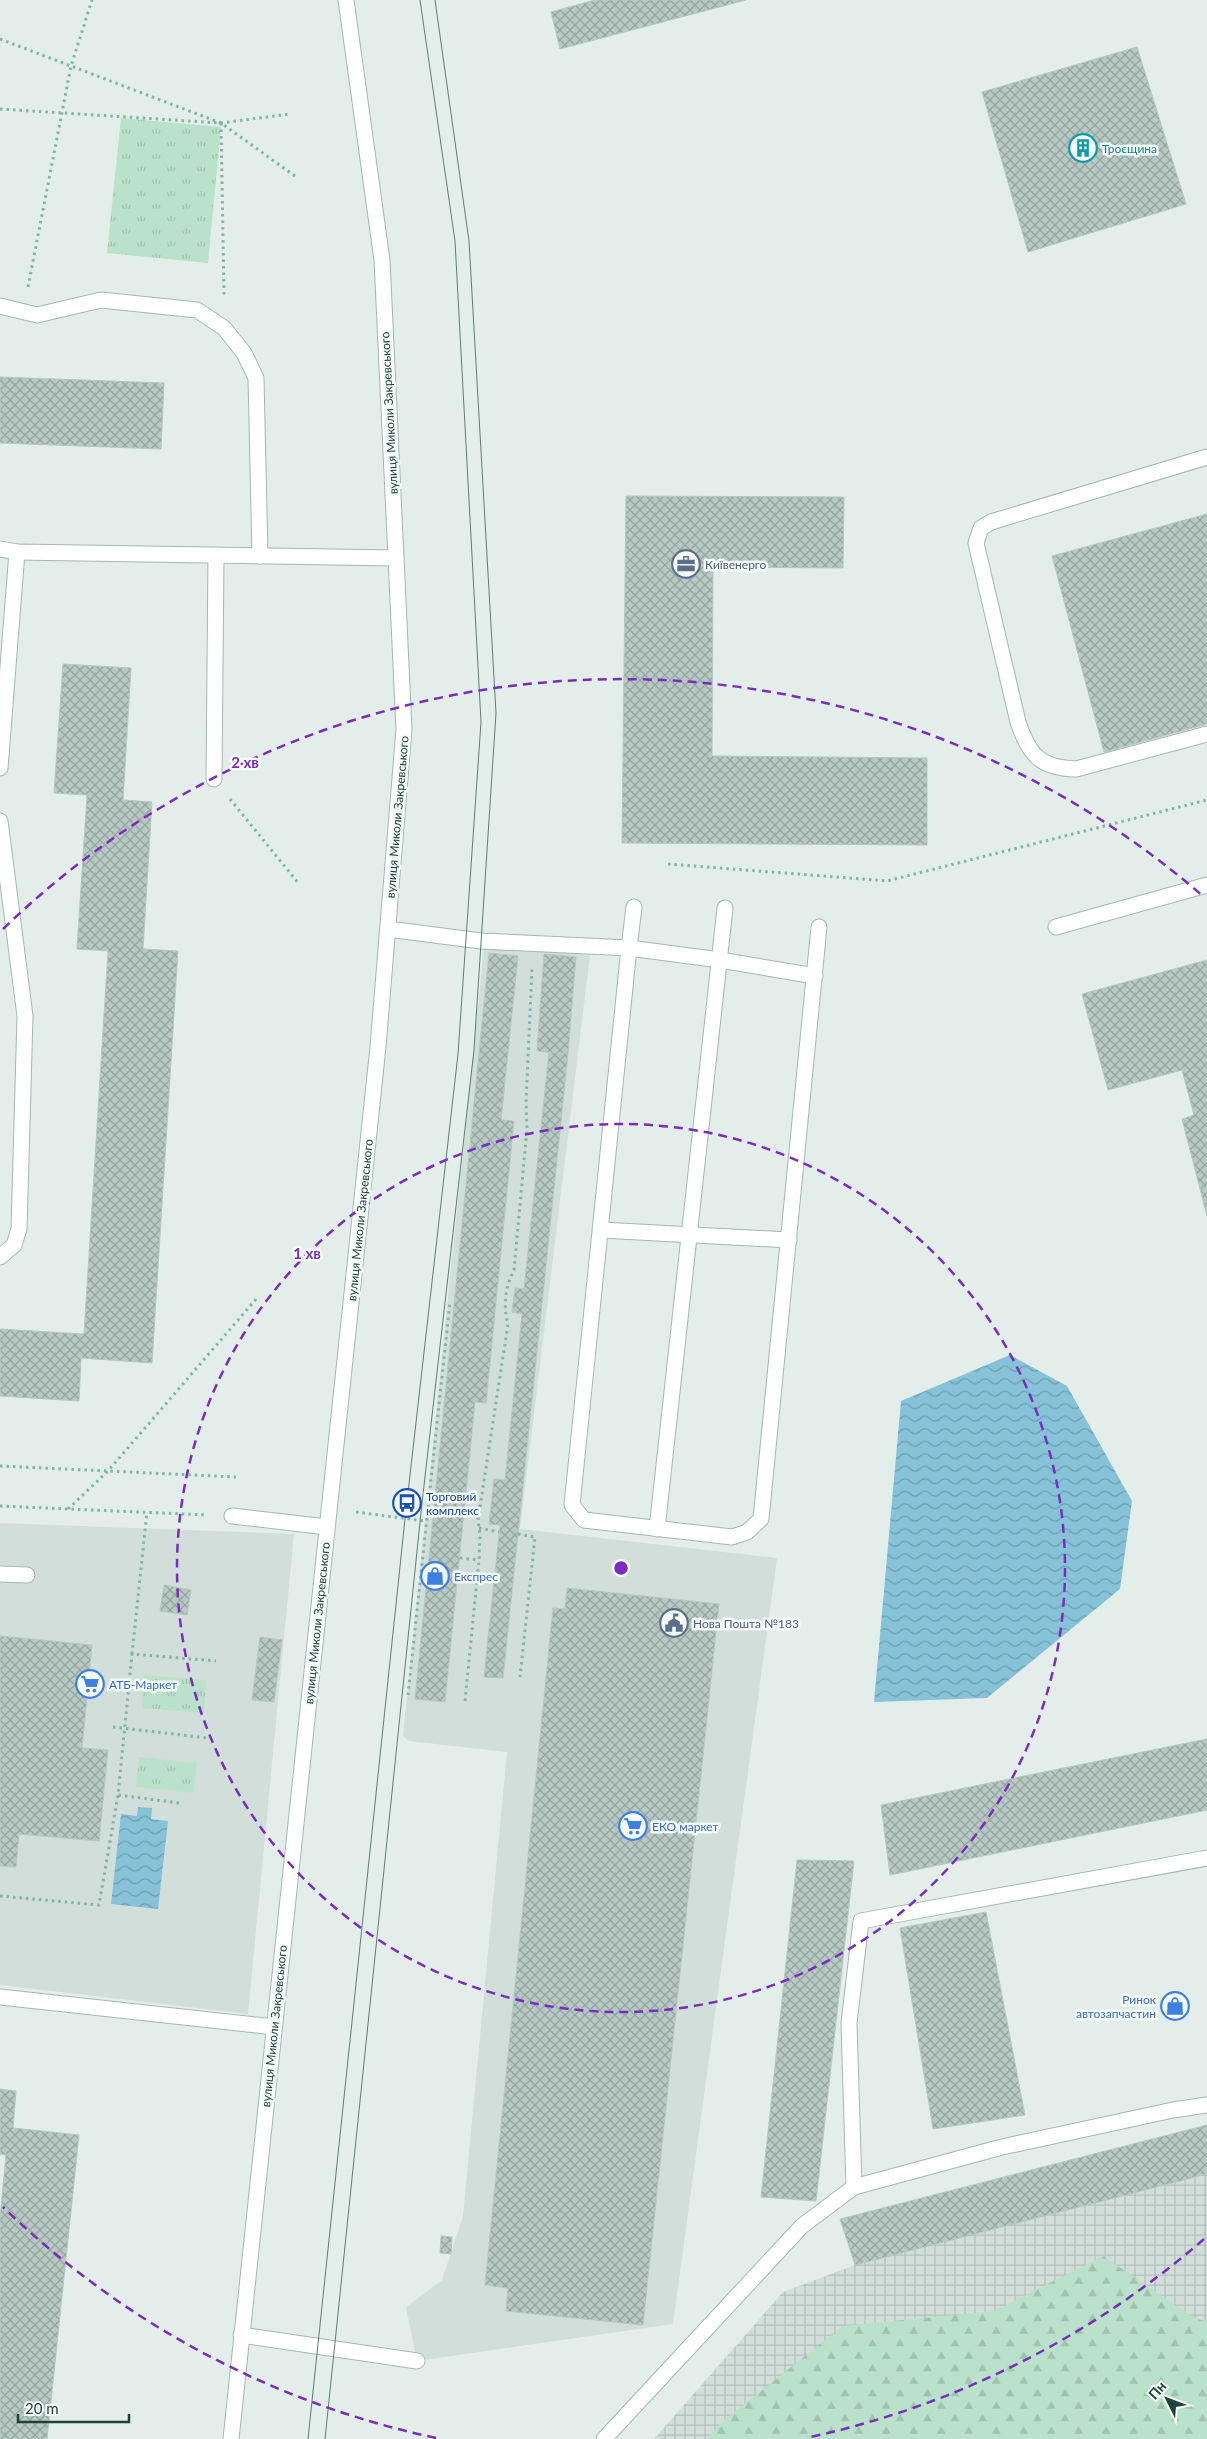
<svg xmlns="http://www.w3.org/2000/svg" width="1207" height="2439" font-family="Lato,sans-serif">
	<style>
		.built { fill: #d1ded9 }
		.industrial { fill: url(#industrial-grid) }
		.grass { fill: url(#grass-tufts) }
		.forest { fill: url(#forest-firs) }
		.water { fill: url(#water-waves) }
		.building { fill: url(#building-cross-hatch); stroke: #b4c8c2 }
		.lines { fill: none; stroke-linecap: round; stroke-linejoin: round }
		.service-casing { stroke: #a5b7b2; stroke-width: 17 }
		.tertiary-casing { stroke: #a5b7b2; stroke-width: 17 }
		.path { stroke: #80b5aa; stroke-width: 3; stroke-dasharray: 2.5 4; stroke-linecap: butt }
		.service { stroke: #fff; stroke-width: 15 }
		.tertiary { stroke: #fff; stroke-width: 15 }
		.tram { stroke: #5b7d77; stroke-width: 1 }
		.ring { fill: none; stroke: #7b2cbf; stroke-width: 2.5; stroke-dasharray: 9 6 }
		.labels { text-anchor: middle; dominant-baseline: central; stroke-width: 5; stroke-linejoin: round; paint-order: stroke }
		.culture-label { font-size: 12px; fill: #0d838f; stroke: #f4faf8; text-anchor: start }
		.street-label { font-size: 12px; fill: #20413c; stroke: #f4faf8 }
		.service-label { font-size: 12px; fill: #4e5e75; stroke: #f4faf8; text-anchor: start }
		.transit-label { font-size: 12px; fill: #164399; stroke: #f4faf8; text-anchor: start }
		.shop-label { font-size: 12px; fill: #366cbe; stroke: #f4faf8; text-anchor: start }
		.centre { fill: #7b2cbf; stroke: #f4faf8; stroke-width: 2.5 }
		.ring-label { font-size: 15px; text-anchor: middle; font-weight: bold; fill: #7b2cbf; stroke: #f4faf8; stroke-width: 5; stroke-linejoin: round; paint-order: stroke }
	</style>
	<defs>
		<pattern id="industrial-grid" width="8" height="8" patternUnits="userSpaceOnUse" patternTransform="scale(1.25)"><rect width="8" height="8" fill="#d1ded9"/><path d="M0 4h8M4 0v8" fill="none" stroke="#b3c0bb"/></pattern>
		<pattern id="grass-tufts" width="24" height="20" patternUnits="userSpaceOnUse" patternTransform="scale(1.25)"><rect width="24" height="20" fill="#bae1c9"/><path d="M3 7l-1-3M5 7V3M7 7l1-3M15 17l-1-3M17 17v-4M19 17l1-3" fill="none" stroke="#a0c2ae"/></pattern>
		<pattern id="forest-firs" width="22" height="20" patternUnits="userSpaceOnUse" patternTransform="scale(1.25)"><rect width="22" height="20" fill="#bae1c9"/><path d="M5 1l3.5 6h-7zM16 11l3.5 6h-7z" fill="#a0c2ae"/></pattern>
		<pattern id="water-waves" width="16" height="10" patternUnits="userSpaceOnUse" patternTransform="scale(1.25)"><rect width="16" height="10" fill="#86c2d8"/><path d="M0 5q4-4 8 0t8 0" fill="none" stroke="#6d9fb0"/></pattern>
		<pattern id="building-cross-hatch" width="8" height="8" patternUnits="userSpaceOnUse" patternTransform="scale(1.25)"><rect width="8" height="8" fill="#b8c9c4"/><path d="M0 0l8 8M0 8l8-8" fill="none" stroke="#95a5a0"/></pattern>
	</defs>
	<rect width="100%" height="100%" fill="#e3eeea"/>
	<g class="built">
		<polygon points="484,948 590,955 520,1529 777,1558 673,2324 417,2361 406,2307 442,2280 463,2216 507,1752 409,1741 403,1736"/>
		<polygon points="0,1523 294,1534 248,2014 0,1985"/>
	</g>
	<polygon class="industrial" points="1207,2174 1207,2439 654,2439 783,2292 855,2265"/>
	<g class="grass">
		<polygon points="121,118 221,127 208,263 107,253"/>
		<polygon points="144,1675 206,1680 204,1713 142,1708"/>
		<polygon points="139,1757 197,1763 193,1793 136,1787"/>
	</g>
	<polygon class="forest" points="1103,2256 1193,2317 1207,2322 1207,2439 706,2439 723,2421 843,2326 994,2311"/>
	<g class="water">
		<polygon points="1010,1355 1067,1386 1132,1501 1120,1589 987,1698 874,1702 901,1401"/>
		<polygon points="138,1807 152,1808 151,1819 168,1821 158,1909 111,1904 121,1814 137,1816"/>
	</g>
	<g class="building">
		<polygon points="595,0 746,0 560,49 551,12"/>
		<polygon points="1137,47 1186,204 1028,252 982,92"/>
		<polygon points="0,377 164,383 161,449 0,443"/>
		<polygon points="626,496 844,497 843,568 713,567 712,756 927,758 927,845 622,843"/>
		<polygon points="1207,514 1207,724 1104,752 1052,556"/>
		<polygon points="63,664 131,668 123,800 152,802 143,949 178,951 152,1363 81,1358 79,1401 0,1396 0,1329 84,1334 108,951 77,949 87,795 54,793"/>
		<polygon points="489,953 518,956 501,1120 514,1121 486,1403 475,1402 445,1702 415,1699"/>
		<polygon points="544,954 576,957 568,1054 537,1051"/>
		<polygon points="1207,960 1207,1216 1182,1119 1194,1115 1182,1070 1108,1090 1082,994"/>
		<polygon points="549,1052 568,1054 503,1678 484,1677 500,1525 489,1524 494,1479 505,1480 522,1314 512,1312 515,1288 524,1289"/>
		<polygon points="164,1585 191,1590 187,1615 160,1611"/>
		<polygon points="567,1588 719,1604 643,2325 506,2311 508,2288 485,2285 553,1608 565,1609"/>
		<polygon points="0,1636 92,1645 82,1748 108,1750 99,1841 19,1834 16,1867 0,1866"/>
		<polygon points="260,1637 282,1640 274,1702 252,1700"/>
		<polygon points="1207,1739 1207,1810 890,1875 881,1805"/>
		<polygon points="797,1860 854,1861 816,2201 761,2197"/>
		<polygon points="986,1912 1025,2115 933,2129 900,1928"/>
		<polygon points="0,2089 16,2091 13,2128 79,2135 47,2439 0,2439 0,2218 6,2155 0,2154"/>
		<polygon points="1207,2125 1207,2174 855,2265 840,2219"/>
		<polygon points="441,2236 452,2237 451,2254 440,2253"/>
	</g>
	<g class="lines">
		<defs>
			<g id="service">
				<polyline points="0,306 37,315 101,300 197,310 224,328 244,353 256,378 260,556"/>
				<path d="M1207 457 991 522 981 528 976 543 1018 722C1029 755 1040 768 1076 769L1207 734"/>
				<polyline points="0,549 17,552 396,558"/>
				<polyline points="0,768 17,552"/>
				<polyline points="214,779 216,555"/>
				<polyline points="0,821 25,1016 19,1229 14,1245 0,1257"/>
				<polyline points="634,907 629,948 720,960 815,976"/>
				<polyline points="1056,927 1207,885"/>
				<polyline points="388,929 481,941 629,948 572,1505 584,1520 732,1537 747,1532 761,1519 819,927"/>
				<polyline points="601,1230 789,1240"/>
				<polyline points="232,1516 327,1527"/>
				<polyline points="657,1529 725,908"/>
				<polyline points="0,1574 27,1575"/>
				<polyline points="0,1997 274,2027"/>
				<polyline points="854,2187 849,2023 861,1921 1207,1858"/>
				<polyline points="241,2335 417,2361"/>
				<polyline points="604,2439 802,2226 854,2187 1002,2147 1173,2110 1207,2105"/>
			</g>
			<polyline id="tertiary" points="231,2439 378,1047 404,729 382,260 346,0"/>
		</defs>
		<use href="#service" class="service-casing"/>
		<use href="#tertiary" class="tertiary-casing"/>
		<g class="path">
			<polyline points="0,39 221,123 295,176"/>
			<polyline points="0,109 221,123 290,114"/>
			<polyline points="221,123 224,295"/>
			<polyline points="28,287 71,66 92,0"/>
			<polyline points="230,799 299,884"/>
			<polyline points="668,864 887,881 1207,800"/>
			<polyline points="0,1466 236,1477"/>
			<polyline points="0,1506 207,1515"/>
			<polyline points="68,1509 108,1471 257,1298"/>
			<polyline points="356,1512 425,1521"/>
			<polyline points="479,1528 499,1532"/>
			<polyline points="518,1534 535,1537 520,1677"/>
			<polyline points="460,1558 479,1560"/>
			<polyline points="132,1654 147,1512"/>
			<polyline points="408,1695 450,1302"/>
			<path d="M465 1701 479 1560 480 1535 478 1520 508 1324C503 1305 505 1287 514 1270L527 1129 526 1102 532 969"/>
			<polyline points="113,1727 207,1738"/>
			<polyline points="179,1803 118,1795 132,1654 216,1661"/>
			<polyline points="0,1896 99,1905 118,1795"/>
		</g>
		<use href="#service" class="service"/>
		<use href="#tertiary" class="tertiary"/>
		<g class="tram">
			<polyline points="308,2439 405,1519 458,1054 481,722 455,241 420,0"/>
			<polyline points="325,2439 422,1503 474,1050 496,713 469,241 435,0"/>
		</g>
	</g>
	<g class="ring">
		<circle cx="621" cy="1568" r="444"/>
		<path d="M1204 2239A889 889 0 0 1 806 2438M436 2438A889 889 0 0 1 3 2207M3 929A889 889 0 0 1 1204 897"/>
	</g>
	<defs>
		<symbol id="building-ring" viewBox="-11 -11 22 22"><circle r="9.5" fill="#f4faf8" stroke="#0f9aa8" stroke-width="1.5"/><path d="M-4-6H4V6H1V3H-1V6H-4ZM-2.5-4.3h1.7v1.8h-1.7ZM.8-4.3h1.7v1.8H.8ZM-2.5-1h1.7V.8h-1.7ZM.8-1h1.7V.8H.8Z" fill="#0f9aa8"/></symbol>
		<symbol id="office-ring" viewBox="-11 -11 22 22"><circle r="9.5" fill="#f4faf8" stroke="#5c6f8a" stroke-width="1.5"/><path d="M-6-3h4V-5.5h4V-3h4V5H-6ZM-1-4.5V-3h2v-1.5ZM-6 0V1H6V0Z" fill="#5c6f8a"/></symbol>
		<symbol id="bus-ring" viewBox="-11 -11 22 22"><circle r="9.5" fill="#f4faf8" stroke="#1a4fb4" stroke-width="1.5"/><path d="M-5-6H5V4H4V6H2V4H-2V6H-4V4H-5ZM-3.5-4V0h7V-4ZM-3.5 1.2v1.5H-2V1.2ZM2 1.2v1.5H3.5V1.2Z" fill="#1a4fb4"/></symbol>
		<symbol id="shop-ring" viewBox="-11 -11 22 22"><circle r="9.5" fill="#f4faf8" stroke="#3f7fe0" stroke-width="1.5"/><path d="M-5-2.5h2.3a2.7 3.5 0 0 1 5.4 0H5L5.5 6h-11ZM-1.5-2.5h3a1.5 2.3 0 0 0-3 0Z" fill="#3f7fe0"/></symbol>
		<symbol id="civic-ring" viewBox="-11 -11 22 22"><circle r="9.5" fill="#f4faf8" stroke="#5c6f8a" stroke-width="1.5"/><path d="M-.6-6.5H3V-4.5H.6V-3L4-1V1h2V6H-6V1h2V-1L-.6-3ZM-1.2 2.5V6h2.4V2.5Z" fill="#5c6f8a"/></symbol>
		<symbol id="supermarket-ring" viewBox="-11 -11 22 22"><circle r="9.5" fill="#f4faf8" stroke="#3f7fe0" stroke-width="1.5"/><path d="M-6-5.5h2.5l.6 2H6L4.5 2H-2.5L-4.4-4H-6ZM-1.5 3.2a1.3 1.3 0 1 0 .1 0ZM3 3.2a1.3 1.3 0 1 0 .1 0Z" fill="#3f7fe0"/></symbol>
	</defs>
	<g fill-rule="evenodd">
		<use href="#building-ring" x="1067" y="132" width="32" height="32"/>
		<use href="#office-ring" x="670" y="548" width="32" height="32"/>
		<use href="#bus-ring" x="391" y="1487" width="32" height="32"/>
		<use href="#shop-ring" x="419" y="1560" width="32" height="32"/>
		<use href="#civic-ring" x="658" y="1607" width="32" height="32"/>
		<use href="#supermarket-ring" x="74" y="1668" width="32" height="32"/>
		<use href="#supermarket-ring" x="617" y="1810" width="32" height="32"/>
		<use href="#shop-ring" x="1159" y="1990" width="32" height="32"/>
	</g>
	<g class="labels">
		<g class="culture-label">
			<text x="1102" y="148">Троєщина</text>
		</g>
		<g class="street-label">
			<text transform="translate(389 413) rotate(-93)">вулиця Миколи Закревського</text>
			<text transform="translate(397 817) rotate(-85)">вулиця Миколи Закревського</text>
			<text transform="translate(360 1220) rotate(-84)">вулиця Миколи Закревського</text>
			<text transform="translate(317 1623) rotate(-84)">вулиця Миколи Закревського</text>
			<text transform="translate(274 2026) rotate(-84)">вулиця Миколи Закревського</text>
		</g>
		<g class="service-label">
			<text x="705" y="564">Київенерго</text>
			<text x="693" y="1623">Нова Пошта №183</text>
		</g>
		<g class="transit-label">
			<text x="426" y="1496">Торговий<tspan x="426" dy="14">комплекс</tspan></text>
		</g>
		<g class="shop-label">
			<text x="454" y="1576">Експрес</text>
			<text x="109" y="1684">АТБ-Маркет</text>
			<text x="652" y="1826">ЕКО маркет</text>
			<text x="1156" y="1999" text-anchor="end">Ринок<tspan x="1156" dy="14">автозапчастин</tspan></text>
		</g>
	</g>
	<circle cx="621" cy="1568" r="8" class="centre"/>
	<g class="ring-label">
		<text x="245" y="768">2 хв</text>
		<text x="307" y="1259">1 хв</text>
	</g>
	<g transform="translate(1167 2399) rotate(312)" stroke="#f4faf8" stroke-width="4" paint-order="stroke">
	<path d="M0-4L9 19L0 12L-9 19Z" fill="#20413c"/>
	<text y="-8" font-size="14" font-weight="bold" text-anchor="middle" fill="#20413c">Пн</text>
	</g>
	<path d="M18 2414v8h111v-8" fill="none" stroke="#20413c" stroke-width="2.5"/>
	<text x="25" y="2414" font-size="15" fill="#20413c" stroke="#f4faf8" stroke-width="4" paint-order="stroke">20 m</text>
</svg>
